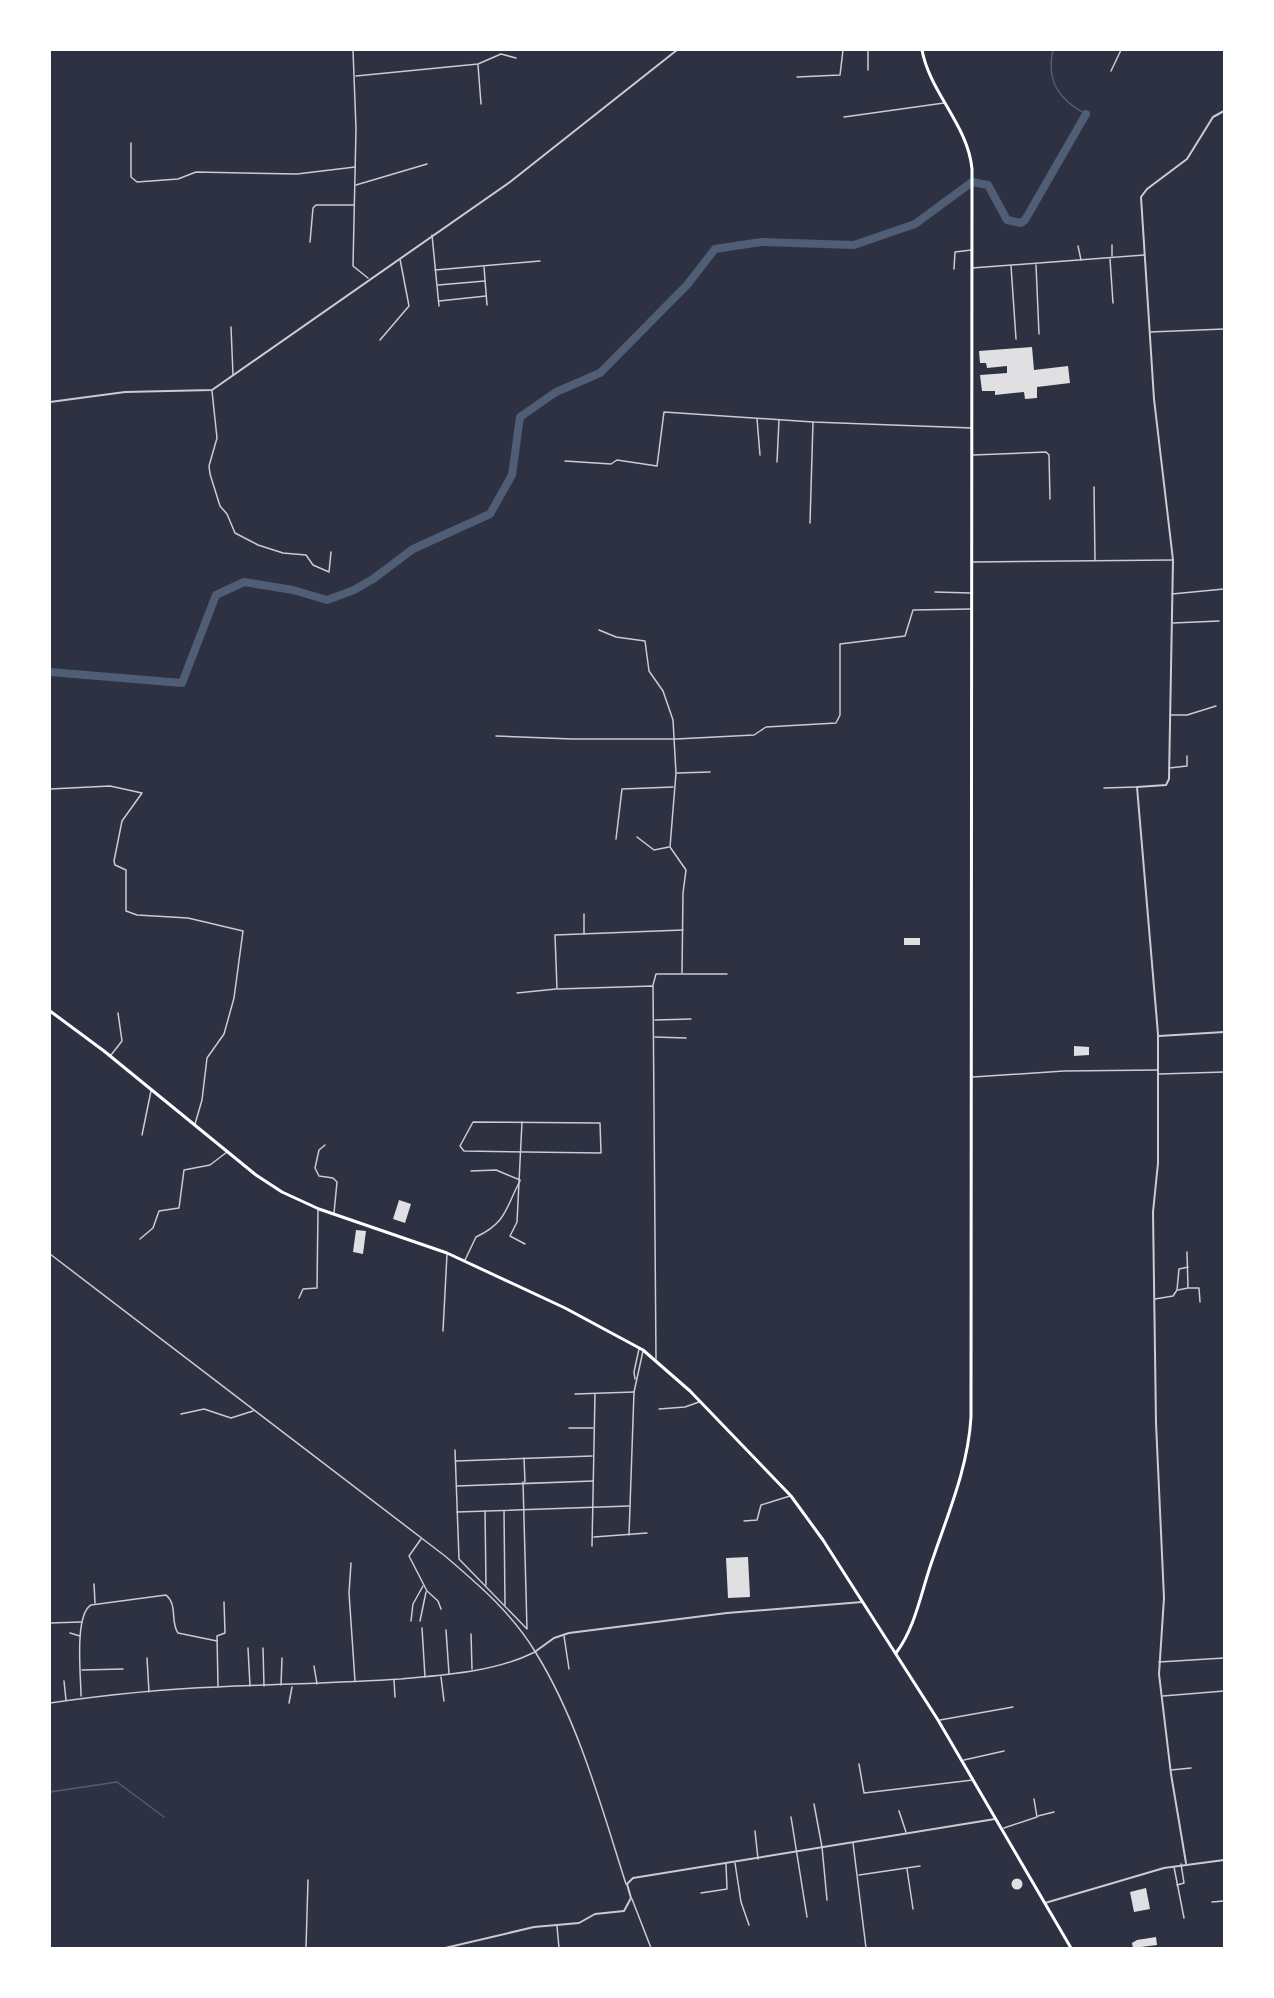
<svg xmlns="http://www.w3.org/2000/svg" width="1274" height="1998" font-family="'Roboto Serif',serif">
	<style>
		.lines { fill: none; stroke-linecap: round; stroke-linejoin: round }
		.stream { stroke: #4f5d75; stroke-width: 1.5 }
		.river { stroke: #4f5d75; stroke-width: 8 }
		.building { fill: #e0e0e3 }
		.minor { stroke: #caccd0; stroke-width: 1.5 }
		.tertiary { stroke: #caccd0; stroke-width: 2 }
		.primary { stroke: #fff; stroke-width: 3 }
		.trunk { stroke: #fff; stroke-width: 3 }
	</style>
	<rect width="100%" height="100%" fill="#2d3142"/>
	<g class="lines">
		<g class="stream">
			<path d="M1053 50C1046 81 1059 100 1086 114"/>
			<polyline points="50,1792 117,1782 164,1817"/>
		</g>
		<polyline class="river" points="50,672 182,683 216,595 244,582 293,590 327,600 354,590 373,579 413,549 490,514 512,475 520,417 556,392 600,373 687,285 715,249 761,242 854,245 915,224 972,182 988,185 1007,220 1021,223 1025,220 1086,114"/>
	</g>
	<g class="building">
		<polygon points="1032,347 1034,370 1068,366 1070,383 1037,387 1037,398 1025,399 1024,392 995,395 995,391 982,391 980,375 1007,373 1007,366 987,368 986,363 980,363 979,351"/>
		<rect x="904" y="938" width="16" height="7"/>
		<polygon points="1074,1046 1089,1047 1089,1055 1074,1056"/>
		<polygon points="399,1200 411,1204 405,1223 393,1219"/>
		<polygon points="356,1230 366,1231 363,1254 353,1252"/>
		<polygon points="748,1557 750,1597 728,1598 726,1558"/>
		<circle cx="1017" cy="1884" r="5.5"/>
		<polygon points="1146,1888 1150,1909 1134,1912 1130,1892"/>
		<polygon points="1156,1937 1157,1945 1133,1948 1132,1943 1137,1940"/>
	</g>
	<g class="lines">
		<g class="minor">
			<polyline points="353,50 356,129 353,266 368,278"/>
			<polyline points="868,50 868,70"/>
			<polyline points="478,65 481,104"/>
			<polyline points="1111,71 1121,50"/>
			<polyline points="356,76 478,64 501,54 516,58"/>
			<polyline points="797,77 840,75 843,50"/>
			<polyline points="844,117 944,103"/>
			<polyline points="131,143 131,177 137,182 178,179 196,172 297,174 355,167"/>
			<polyline points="356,185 427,164"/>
			<polyline points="432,235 439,306"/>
			<polyline points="310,242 313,208 316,205 354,205"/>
			<polyline points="1112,245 1112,256"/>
			<polyline points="1078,246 1081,260"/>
			<polyline points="1110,259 1113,303"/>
			<polyline points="1036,265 1039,334"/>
			<polyline points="1011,266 1016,339"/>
			<polyline points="484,267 487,305"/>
			<polyline points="972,268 1144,255"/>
			<polyline points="954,269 955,252 971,250"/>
			<polyline points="435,270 540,261"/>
			<polyline points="438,285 485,281"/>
			<polyline points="439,301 486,296"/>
			<polyline points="231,327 233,375"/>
			<polyline points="1150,332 1224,329"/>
			<polyline points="380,340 409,306 400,259"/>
			<polyline points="212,391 217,438 209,466 210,474 220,506 227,514 235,533 258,545 283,553 306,555 313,565 329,572 331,552"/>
			<polyline points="757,419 760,455"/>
			<polyline points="973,455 1046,452 1049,455 1050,499"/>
			<polyline points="565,461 611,464 617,460 657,466 664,412 813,422 972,428"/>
			<polyline points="777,462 779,420"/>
			<polyline points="1094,487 1095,560"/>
			<polyline points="810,523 813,422"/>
			<polyline points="973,562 1172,560"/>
			<polyline points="935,592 971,593"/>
			<polyline points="1172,594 1224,589"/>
			<polyline points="1173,623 1219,621"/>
			<polyline points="599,630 616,637 645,641 649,671 663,691 673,720 676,773 670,847 686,870 683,893 682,974 656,974 653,985"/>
			<polyline points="1170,715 1187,715 1216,706"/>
			<polyline points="496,736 572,739 676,739 754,735 766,727 836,723 840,715 840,644 905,636 913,610 971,609"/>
			<polyline points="1169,768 1187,766 1187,756"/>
			<polyline points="677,773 710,772"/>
			<polyline points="1104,788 1136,787"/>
			<polyline points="50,789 110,786 142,793 122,821 114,861 115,865 126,870 126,911 137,915 188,918 243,931 234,998 224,1034 207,1058 202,1100 195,1124"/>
			<polyline points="637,837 654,850 669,847"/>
			<polyline points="616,839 622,789 673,787"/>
			<polyline points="584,934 584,914"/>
			<polyline points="683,974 727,974"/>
			<polyline points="517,993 556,989"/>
			<polyline points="655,1020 691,1019"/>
			<polyline points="655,1037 686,1038"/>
			<polyline points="111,1055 122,1041 118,1013"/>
			<polyline points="1159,1074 1224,1072"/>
			<polyline points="973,1077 1064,1071 1157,1070"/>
			<polygon points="473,1122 600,1123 601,1153 464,1151 460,1146"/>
			<polyline points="522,1122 517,1222 510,1236 525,1244"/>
			<polyline points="142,1135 151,1091"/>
			<polyline points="325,1145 319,1150 315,1168 319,1176 333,1178 337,1182 334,1213"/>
			<polyline points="471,1171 496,1170 520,1180"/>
			<polyline points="140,1239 153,1228 159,1211 179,1208 184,1170 210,1165 227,1152"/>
			<path d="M50 1254 445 1556C479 1585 513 1614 536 1653 579 1723 601 1806 626 1884"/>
			<path d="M465 1260 476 1237C507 1222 505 1209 520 1181"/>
			<polyline points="1189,1288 1199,1288 1200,1302"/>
			<polyline points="1178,1290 1188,1288 1187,1252"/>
			<polyline points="299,1298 303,1289 317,1288 318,1209"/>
			<polyline points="1155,1299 1173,1296 1177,1290 1179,1269 1188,1267"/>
			<polyline points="443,1331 447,1254"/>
			<polyline points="656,1359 653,986 557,989 555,935 683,930"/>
			<polyline points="635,1379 634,1372 639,1349"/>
			<polyline points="575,1394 634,1392"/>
			<polyline points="659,1409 685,1407 699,1402"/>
			<polyline points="181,1414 204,1409 231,1418 253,1411"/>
			<polyline points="569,1428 593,1428"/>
			<polyline points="455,1450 459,1559 527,1629 523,1482"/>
			<polyline points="524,1458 525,1482"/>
			<polyline points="456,1461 592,1456"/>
			<polyline points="457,1486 593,1481"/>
			<polyline points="485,1511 486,1585"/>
			<polyline points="504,1511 505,1605"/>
			<polyline points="457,1512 629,1506"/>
			<polyline points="744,1521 757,1520 761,1505 790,1496"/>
			<polyline points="629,1535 634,1392 643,1351"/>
			<polyline points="594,1537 647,1533"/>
			<polyline points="421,1539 409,1556 427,1591 438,1601 441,1609"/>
			<polyline points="592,1546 595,1394"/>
			<polyline points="351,1563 349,1593 355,1681"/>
			<polyline points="94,1584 95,1603"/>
			<polyline points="411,1621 413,1604 423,1586"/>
			<polyline points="420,1621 426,1592"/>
			<polyline points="50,1623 81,1622"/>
			<polyline points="422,1628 425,1677"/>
			<polyline points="446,1630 449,1674"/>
			<polyline points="70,1633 80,1636"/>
			<polyline points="471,1634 472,1669"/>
			<polyline points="564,1636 569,1669"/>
			<polyline points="248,1648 250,1686"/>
			<polyline points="263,1648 264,1686"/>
			<polyline points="147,1658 149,1692"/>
			<polyline points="1159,1662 1224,1658"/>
			<polyline points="314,1666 317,1684"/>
			<polyline points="82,1670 123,1669"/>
			<polyline points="441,1677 444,1701"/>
			<polyline points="394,1680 395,1697"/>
			<polyline points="64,1681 66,1700"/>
			<polyline points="281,1685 282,1658"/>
			<polyline points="218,1686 217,1636 225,1633 224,1602"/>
			<path d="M81 1696C81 1677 74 1615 91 1605L166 1595C178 1605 170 1622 178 1633L217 1641"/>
			<polyline points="1163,1696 1224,1691"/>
			<path d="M50 1703C105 1695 162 1689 218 1687 279 1684 340 1683 401 1679 445 1675 495 1672 535 1652"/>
			<polyline points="289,1703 292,1687"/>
			<polyline points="940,1720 1013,1707"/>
			<polyline points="964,1760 1004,1751"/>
			<polyline points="859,1764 864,1793 973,1780"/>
			<polyline points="1171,1770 1191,1768"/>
			<polyline points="814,1804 822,1847 827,1900"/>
			<polyline points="899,1811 906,1832"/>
			<polyline points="1038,1816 1054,1812"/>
			<polyline points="791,1817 807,1917"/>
			<polyline points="1004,1828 1037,1817 1034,1799"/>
			<polyline points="755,1831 758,1859"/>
			<polyline points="853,1843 866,1948"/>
			<polyline points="735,1863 741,1902 749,1925"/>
			<polyline points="1174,1867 1184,1918"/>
			<polyline points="907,1869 913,1909"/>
			<polyline points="859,1875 920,1866"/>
			<polyline points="1177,1885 1184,1883 1181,1864"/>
			<polyline points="701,1893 727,1889 726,1864"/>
			<polyline points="632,1899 651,1948"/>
			<polyline points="1212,1902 1224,1901"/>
			<polyline points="557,1926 559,1948"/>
			<polyline points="306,1948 308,1880"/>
		</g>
		<g class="tertiary">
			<polyline points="50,402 125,392 212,390 510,182 677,50"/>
			<polyline points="1159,1036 1224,1032"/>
			<polyline points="536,1651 554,1638 569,1633 727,1613 862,1602"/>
			<polyline points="1186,1863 1171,1774 1159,1674 1164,1598 1156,1423 1153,1212 1158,1163 1158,1034 1137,787 1166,785 1169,779 1173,560 1154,399 1141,197 1147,189 1187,159 1213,117 1224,111"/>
			<polyline points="1045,1903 1164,1868 1224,1860"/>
			<polyline points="445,1948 534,1927 579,1923 595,1914 624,1911 631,1898 627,1884 633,1878 995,1819"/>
		</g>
		<path class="primary" d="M896 1653C915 1628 921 1593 931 1564 947 1516 968 1469 971 1417L972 169C968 125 930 93 922 50"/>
		<polyline class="trunk" points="50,1011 104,1051 256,1175 282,1192 319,1209 447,1253 565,1308 643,1350 690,1391 791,1496 823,1540 938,1720 1071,1948"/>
	</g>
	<rect width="1274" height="1998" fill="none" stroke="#ffffff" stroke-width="102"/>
</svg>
